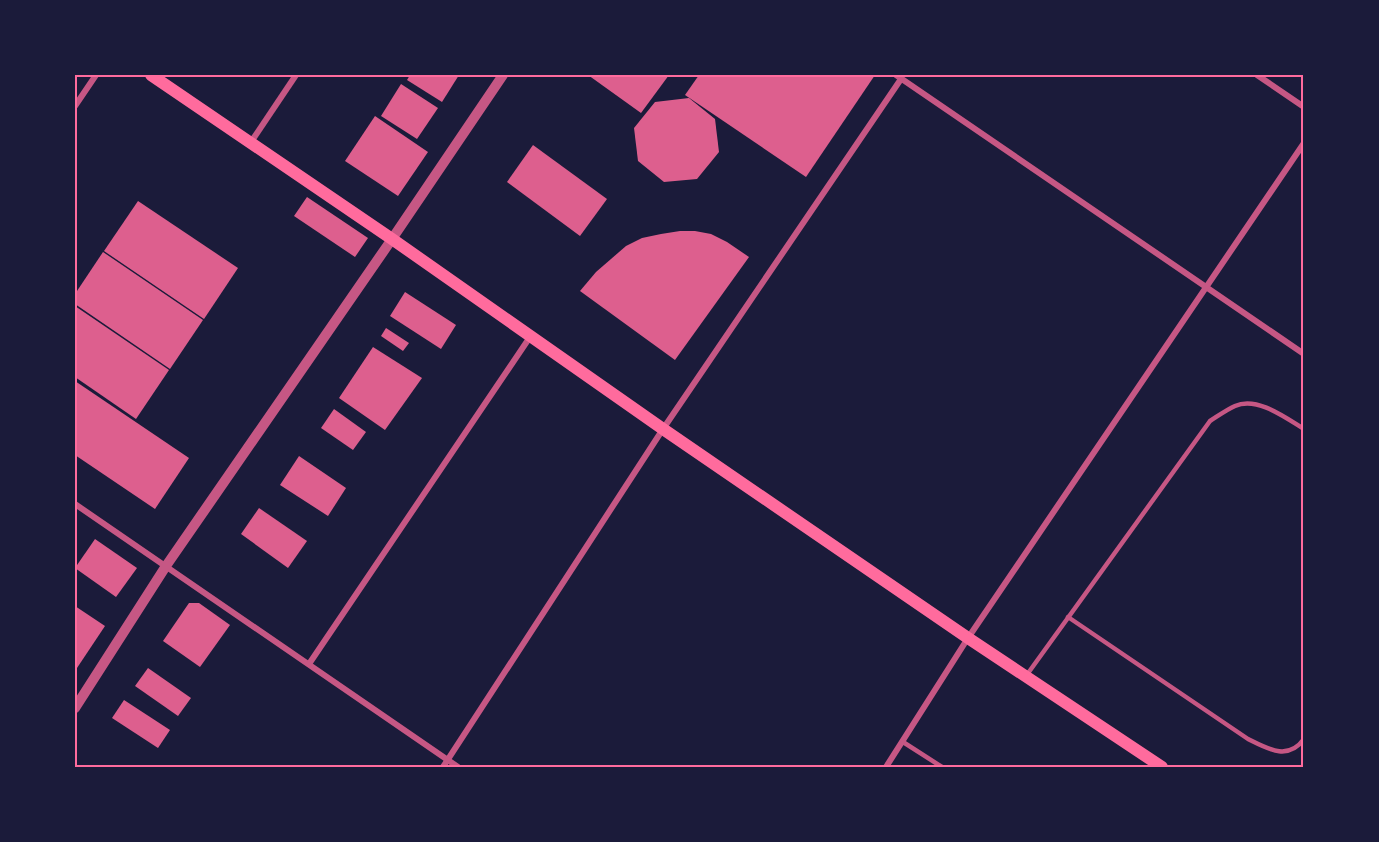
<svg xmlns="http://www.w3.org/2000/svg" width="1379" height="842" font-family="'Playfair Display',serif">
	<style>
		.building { fill: #dd5f8e }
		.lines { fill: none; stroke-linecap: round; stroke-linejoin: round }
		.service { stroke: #c65784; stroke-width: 4.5 }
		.minor { stroke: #c65784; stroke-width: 6 }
		.tertiary { stroke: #c65784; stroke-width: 10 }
		.secondary { stroke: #ff6b9d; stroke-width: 12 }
		.neatline { fill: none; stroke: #ff6b9d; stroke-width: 2 }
	</style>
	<rect width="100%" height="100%" fill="#1b1b3a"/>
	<g class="building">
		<polygon points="410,75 459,75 442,102 407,80"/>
		<polygon points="588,75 669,75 641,113"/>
		<polygon points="699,75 875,75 806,177 685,95"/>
		<polygon points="401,84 438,108 417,139 381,116"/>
		<polygon points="689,98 715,119 719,152 697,179 664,182 638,161 634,128 655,102"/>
		<polygon points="375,116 428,152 398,196 345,161"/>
		<polygon points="533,145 607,199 580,236 507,182"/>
		<polygon points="307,197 368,238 355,257 294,216"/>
		<polygon points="138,201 238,268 204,319 104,251"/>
		<polygon points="680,231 695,231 711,234 727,242 749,257 675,360 580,291 596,272 626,246 642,238 661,234"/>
		<polygon points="103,252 203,320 170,369 75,304 75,294"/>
		<polygon points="405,292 456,325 441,349 390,316"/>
		<polygon points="75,306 169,370 136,419 75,377"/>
		<polygon points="386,328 409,343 403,351 381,336"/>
		<polygon points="373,347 422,378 385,430 339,398"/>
		<polygon points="75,381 189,458 155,509 75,455"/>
		<polygon points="334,409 366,432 353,450 321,428"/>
		<polygon points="299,456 346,488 328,516 280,485"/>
		<polygon points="259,508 307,541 288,568 241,534"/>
		<polygon points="95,539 137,568 116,597 75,568"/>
		<polygon points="189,603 199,603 230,625 200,667 163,641"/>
		<polygon points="75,606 105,626 75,671"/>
		<polygon points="148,668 191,698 178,716 135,686"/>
		<polygon points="124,700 170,730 158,748 112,718"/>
	</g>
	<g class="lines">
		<g class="service">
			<path d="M1068 617 1248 739C1268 749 1288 761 1304 739"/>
			<path d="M1026 676 1210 421C1218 416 1226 410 1235 406 1257 396 1286 418 1304 429"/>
			<polyline points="903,742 942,767"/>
		</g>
		<g class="minor">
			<polyline points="896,75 1304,354"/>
			<polyline points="1257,75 1304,107"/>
			<polyline points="75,106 96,75"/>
			<polyline points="251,142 296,75"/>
			<polyline points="75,504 458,767"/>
			<polyline points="309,664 530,337"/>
			<polyline points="443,767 663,429 901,79"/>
			<polyline points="886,767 968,638 1304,143"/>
		</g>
		<polyline class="tertiary" points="75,708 166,566 392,239 503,75"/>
		<polyline class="secondary" points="151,75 392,239 663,429 968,638 1162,767"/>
	</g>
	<rect width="1379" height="842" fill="none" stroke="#1b1b3a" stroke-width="153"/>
	<rect x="76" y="76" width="1226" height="690" class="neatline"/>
</svg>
